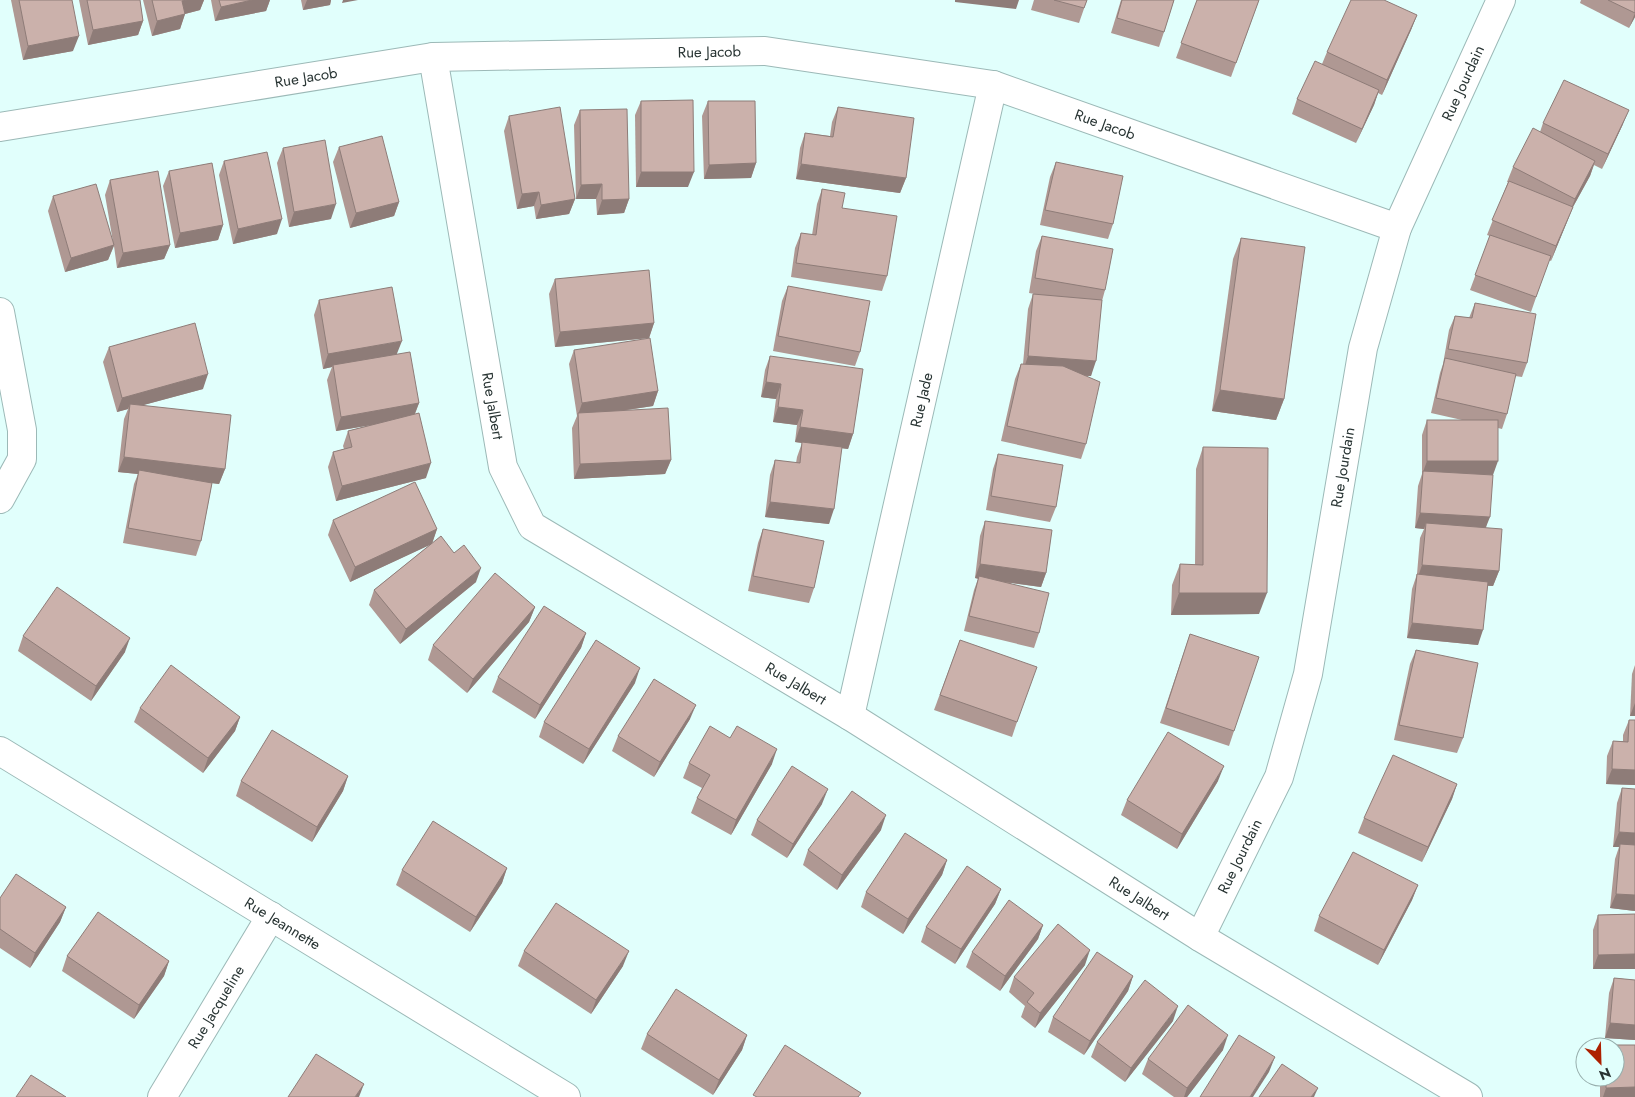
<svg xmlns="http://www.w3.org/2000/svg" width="1635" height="1097" font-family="Jost,sans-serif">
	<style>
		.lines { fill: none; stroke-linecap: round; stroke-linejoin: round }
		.street-casing { stroke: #9cb9b7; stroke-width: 30 }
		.street { stroke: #fff; stroke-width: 28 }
		.wall { fill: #af9893 }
		.shaded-wall { fill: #8e7c78 }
		.building { fill: #cbb1ab; stroke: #8e7c78 }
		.labels { text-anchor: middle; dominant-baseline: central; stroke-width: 4; stroke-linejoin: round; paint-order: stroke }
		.street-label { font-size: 15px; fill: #283433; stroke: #e1fffc }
	</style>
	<rect width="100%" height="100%" fill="#e1fffc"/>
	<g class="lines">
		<defs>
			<g id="street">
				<path id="s1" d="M433 57 503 467 532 526 850 716 1200 937 1468 1097"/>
				<path id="s2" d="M0 127 433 57 765 51 993 85 1397 228"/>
				<polyline points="0,312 22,430 22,459 0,499"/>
				<path id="s3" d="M850 716 993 85"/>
				<path id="s4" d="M0 751 566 1097"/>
				<path id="s5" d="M1200 937 1279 777 1308 674 1363 348 1397 228 1501 0"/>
				<path id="s6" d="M162 1097 271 916"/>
			</g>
		</defs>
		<use href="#street" class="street-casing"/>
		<use href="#street" class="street"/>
	</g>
	<g class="wall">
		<polygon points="11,0 72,0 73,51 23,60"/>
		<polygon points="79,0 140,0 143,21 138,35 88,45"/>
		<polygon points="143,0 204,0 200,10 185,14 180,29 152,36"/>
		<polygon points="211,0 270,0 266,11 215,21"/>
		<polygon points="301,0 331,0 330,5 303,10"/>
		<polygon points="1034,0 1087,0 1079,23 1031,10"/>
		<polygon points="1121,0 1174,0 1164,32 1159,47 1111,33"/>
		<polygon points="1197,0 1259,0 1231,77 1176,58"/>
		<polygon points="1581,0 1635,0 1635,17 1629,28 1580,3"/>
		<polygon points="1417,15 1411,30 1382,95 1378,93 1374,105 1356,143 1292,114 1297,99 1322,64 1327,52"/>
		<polygon points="641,101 688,187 636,187 635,115"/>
		<polygon points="708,101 756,163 751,178 704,179 702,116"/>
		<polygon points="838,107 906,178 900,193 796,179 800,148 805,133 830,136 832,122"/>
		<polygon points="580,110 629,199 624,213 597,215 596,199 576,199 574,125"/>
		<polygon points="509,116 575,199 569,214 536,219 534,206 517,209 504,131"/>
		<polygon points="1543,123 1623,124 1602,169 1594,165 1590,176 1573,207 1551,261 1549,260 1531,312 1470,290 1490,236 1487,235 1508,182 1507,182 1513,167 1540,132"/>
		<polygon points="339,147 399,202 394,216 350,228 333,162"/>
		<polygon points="283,148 331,219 289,227 277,163"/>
		<polygon points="224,161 277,234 233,244 219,175"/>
		<polygon points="1056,162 1113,224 1108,239 1040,225 1050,177"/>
		<polygon points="169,171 223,225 218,240 175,248 163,186"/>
		<polygon points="110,180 170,245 164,259 117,268 114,246 108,260 65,272 48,211 53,196 113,242 105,195"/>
		<polygon points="822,189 842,208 887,276 882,291 791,277 795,248 801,233 812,235 817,204"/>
		<polygon points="1042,236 1105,290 1102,301 1091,376 1085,376 1086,444 1081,459 1001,441 1015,379 1021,364 1023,364 1028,309 1033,294 1040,295 1029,293 1036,251"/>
		<polygon points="1241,238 1284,399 1276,420 1212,411 1233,259"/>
		<polygon points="555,279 654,323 649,338 555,347 549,294"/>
		<polygon points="788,286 860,352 855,366 773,351 782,301"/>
		<polygon points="319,300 397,354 419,403 415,414 426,478 336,501 328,467 333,452 344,449 343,446 348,431 371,425 336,431 327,380 332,367 323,369 314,315"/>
		<polygon points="1475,303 1527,363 1522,377 1515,376 1507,414 1502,429 1498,428 1486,528 1499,571 1493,586 1488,586 1478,645 1407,638 1412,589 1417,574 1420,538 1424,529 1415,528 1418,486 1422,474 1422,435 1427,420 1462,420 1431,413 1440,373 1443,364 1449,330 1455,316 1469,318"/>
		<polygon points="109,347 203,389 143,405 225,469 219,484 212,483 201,541 196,556 123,543 134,484 138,474 118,472 124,419 128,409 117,412 103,362"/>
		<polygon points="574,350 658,391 653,406 621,411 671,460 665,474 574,479 572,428 577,416 569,364"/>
		<polygon points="770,356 853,434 848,449 841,448 829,524 765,517 770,475 775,460 796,463 797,457 802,443 795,442 797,425 773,422 776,399 761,397 765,370"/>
		<polygon points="1203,447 1259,614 1171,615 1172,585 1180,564 1195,565 1196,469"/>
		<polygon points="998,454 1056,507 1050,522 986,510 993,469"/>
		<polygon points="333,520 437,529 432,543 476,582 400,644 369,605 374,590 431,544 350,582 328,535"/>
		<polygon points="985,521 1046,573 1041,587 1011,583 1039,633 1034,648 964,631 974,590 978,579 975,578 980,536"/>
		<polygon points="763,529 814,588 809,603 748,591 758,543"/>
		<polygon points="535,607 529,622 467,693 428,660 433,645"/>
		<polygon points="586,633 581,648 535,719 492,692 498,677"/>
		<polygon points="1190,634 1234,731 1229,746 1160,723"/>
		<polygon points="23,636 125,652 91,701 18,651"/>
		<polygon points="960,640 1017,722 1012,737 934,710"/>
		<polygon points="1416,650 1463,738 1457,753 1394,740 1410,664"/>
		<polygon points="1635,665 1635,716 1630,716 1632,674"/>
		<polygon points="635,683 583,764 539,737 544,722"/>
		<polygon points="140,708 240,717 235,731 203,773 134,722"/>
		<polygon points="690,719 654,777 612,751 618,736"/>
		<polygon points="1629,720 1635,720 1635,785 1606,784 1607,756 1613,741 1623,741 1623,735"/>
		<polygon points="689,763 772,764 731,835 691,813 697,798 702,788 683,778"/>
		<polygon points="348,776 343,791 312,842 236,796 241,781"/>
		<polygon points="1218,781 1177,849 1121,815 1127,800"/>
		<polygon points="1457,784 1452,799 1422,862 1358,833 1364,818"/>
		<polygon points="1622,788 1635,911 1610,908 1615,859 1619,847 1613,847 1617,803"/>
		<polygon points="822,804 787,858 751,835 757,820"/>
		<polygon points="881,830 837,890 803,865 808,850"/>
		<polygon points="947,860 942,875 903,934 861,907 866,892"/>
		<polygon points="507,868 502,883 470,932 396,885 402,870"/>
		<polygon points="1418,885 1412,900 1378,965 1314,931 1319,916"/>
		<polygon points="1001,889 995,904 955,964 921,942 926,927"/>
		<polygon points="0,898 66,907 60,922 30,968 0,948"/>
		<polygon points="1635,914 1635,969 1593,969 1593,930 1598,915"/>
		<polygon points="1043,925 1038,939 1000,991 966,967 972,952"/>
		<polygon points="524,951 623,966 591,1014 518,966"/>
		<polygon points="67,956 169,961 164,976 134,1019 62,971"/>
		<polygon points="1085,965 1035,1028 1021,1017 1025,1006 1009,992 1014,977"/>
		<polygon points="1133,976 1128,991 1084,1055 1048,1032 1053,1017"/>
		<polygon points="1614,978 1635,980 1635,1040 1605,1038 1609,993"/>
		<polygon points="1173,1021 1125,1082 1091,1057 1097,1042"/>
		<polygon points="647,1034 747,1035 742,1050 713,1095 641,1049"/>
		<polygon points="1605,1045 1635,1045 1635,1097 1600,1097 1600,1077 1615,1077 1615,1047 1605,1047"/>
		<polygon points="1223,1050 1187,1097 1174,1097 1142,1074 1148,1059"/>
	</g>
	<g class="shaded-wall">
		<polygon points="187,0 204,0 200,10 177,16 182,1"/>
		<polygon points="252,0 270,0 266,11 215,21 221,7"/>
		<polygon points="307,0 331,0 330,5 303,10"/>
		<polygon points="343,0 358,0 342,3"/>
		<polygon points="955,0 1019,0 1016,9 955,2"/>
		<polygon points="1635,13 1635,17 1629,28"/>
		<polygon points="185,14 180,29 152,36 157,21"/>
		<polygon points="1417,15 1411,30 1382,95 1387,80"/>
		<polygon points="143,21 138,35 88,45 93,30"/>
		<polygon points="79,36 73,51 23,60 28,46"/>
		<polygon points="1379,90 1374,105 1356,143 1362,129"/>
		<polygon points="1629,110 1623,124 1602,169 1608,154"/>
		<polygon points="1595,161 1590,176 1569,214 1575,199"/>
		<polygon points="756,163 751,178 704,179 709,165"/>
		<polygon points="801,164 906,178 900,193 796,179"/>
		<polygon points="641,172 694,172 688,187 636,187"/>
		<polygon points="602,184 596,199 576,199 581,185"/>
		<polygon points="539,192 534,206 517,209 522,194"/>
		<polygon points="575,199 569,214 536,219 541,205"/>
		<polygon points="629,199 624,213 597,215 602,200"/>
		<polygon points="399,202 394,216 350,228 356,213"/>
		<polygon points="336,204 331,219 289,227 294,212"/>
		<polygon points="1573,207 1567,222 1551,261 1556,246"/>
		<polygon points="282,219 277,234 233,244 238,229"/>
		<polygon points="223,225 218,240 175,248 180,233"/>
		<polygon points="114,245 108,260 65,272 71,258"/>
		<polygon points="170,245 164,259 117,268 123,253"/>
		<polygon points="654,323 649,338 555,347 560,332"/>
		<polygon points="402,341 396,356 333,365 332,367 323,369 328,354"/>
		<polygon points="1028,356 1096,361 1091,376 1023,371"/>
		<polygon points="208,374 203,389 129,409 130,404 128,409 117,412 122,398"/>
		<polygon points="766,382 781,384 776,399 761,397"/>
		<polygon points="1220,390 1284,399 1276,420 1212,411"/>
		<polygon points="658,391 653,406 578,417 578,415 582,403"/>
		<polygon points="419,403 413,418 336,431 341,417"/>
		<polygon points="778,407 803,410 797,425 773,422"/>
		<polygon points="800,427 853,434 848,449 795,442"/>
		<polygon points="124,457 225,469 219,484 138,474 139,470 138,474 118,472"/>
		<polygon points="671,460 665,474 574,479 580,464"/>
		<polygon points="1427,461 1498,461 1493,475 1423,472"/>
		<polygon points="431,463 426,478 336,501 342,486"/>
		<polygon points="770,502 834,509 829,524 765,517"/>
		<polygon points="1420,513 1490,517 1484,532 1426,523 1424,529 1415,528"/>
		<polygon points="437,529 432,544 350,582 355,567"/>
		<polygon points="980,564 1046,573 1041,587 975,578"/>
		<polygon points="1422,565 1499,571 1493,586 1417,580"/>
		<polygon points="481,568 476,582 400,644 406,629"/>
		<polygon points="1179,593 1267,593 1259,614 1171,615"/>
		<polygon points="535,607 529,622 467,693 473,679"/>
		<polygon points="1412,623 1483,630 1478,645 1407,638"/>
		<polygon points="586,633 581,648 535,719 540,705"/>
		<polygon points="130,638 125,652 91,701 96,686"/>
		<polygon points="640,668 635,683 583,764 589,749"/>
		<polygon points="1635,703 1635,716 1630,716"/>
		<polygon points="696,705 690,719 654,777 660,762"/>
		<polygon points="240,717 235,731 203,773 208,758"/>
		<polygon points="777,749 772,764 731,835 736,820"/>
		<polygon points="1224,766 1218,781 1177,849 1182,834"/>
		<polygon points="1612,769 1635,770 1635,785 1606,784"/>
		<polygon points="348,776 343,791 312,842 317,827"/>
		<polygon points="1457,784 1452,799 1422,862 1428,847"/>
		<polygon points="828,789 822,804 787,858 793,844"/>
		<polygon points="886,815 881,830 837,890 842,875"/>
		<polygon points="1619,832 1635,833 1635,848 1620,844 1619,847 1613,847"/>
		<polygon points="947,860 942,875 903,934 908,919"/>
		<polygon points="507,868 502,883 470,932 476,917"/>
		<polygon points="1418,885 1412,900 1378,965 1384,950"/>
		<polygon points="1001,889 995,904 955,964 961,949"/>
		<polygon points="1616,894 1635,895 1635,911 1610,908"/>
		<polygon points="66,907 60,922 30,968 35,953"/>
		<polygon points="1043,925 1038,939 1000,991 1005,976"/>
		<polygon points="1090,950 1085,965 1035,1028 1040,1013"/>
		<polygon points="629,951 623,966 591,1014 596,1000"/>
		<polygon points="1635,954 1635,969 1593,969 1598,955"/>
		<polygon points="169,961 164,976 134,1019 139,1005"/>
		<polygon points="1133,976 1128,991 1084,1055 1090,1041"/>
		<polygon points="1178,1006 1173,1021 1125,1082 1131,1068"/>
		<polygon points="1610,1023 1635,1025 1635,1040 1605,1038"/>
		<polygon points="747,1035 742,1050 713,1095 719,1080"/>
		<polygon points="1228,1035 1223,1050 1187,1097 1184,1097 1187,1088"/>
		<polygon points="1275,1057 1269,1072 1253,1097 1250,1097"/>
		<polygon points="364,1084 359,1097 355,1097"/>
		<polygon points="1635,1087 1635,1097 1603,1097 1606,1088"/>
		<polygon points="1318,1088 1314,1097 1311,1097"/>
	</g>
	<g class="building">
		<polygon points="19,0 72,0 79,36 28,46"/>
		<polygon points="87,0 140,0 143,21 93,30"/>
		<polygon points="152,0 187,0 182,1 185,14 157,21"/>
		<polygon points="219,0 252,0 221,7"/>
		<polygon points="1054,0 1087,0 1084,8"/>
		<polygon points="1122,0 1174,0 1164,32 1117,18"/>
		<polygon points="1197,0 1259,0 1236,63 1181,43"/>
		<polygon points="1351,0 1384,0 1417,15 1387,80 1327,52"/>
		<polygon points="1608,0 1635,0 1635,13"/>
		<polygon points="1315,61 1379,90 1362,129 1297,99"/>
		<polygon points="1564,80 1629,110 1608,154 1543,123"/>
		<polygon points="693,100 694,172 641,172 641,101"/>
		<polygon points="708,101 755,101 756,163 709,165"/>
		<polygon points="560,107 575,199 541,205 539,192 522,194 509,116"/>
		<polygon points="838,107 914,118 906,178 801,164 805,133 833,137"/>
		<polygon points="627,109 629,199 602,200 602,184 581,185 580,110"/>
		<polygon points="1533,128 1595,161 1575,199 1513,167"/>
		<polygon points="382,136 399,202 356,213 339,147"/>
		<polygon points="325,140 336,204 294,212 283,148"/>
		<polygon points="267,152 282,219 238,229 224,161"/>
		<polygon points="1056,162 1123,176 1113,224 1045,210"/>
		<polygon points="212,163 223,225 180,233 169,171"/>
		<polygon points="158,171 170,245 123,253 110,180"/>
		<polygon points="1509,181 1573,207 1556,246 1492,220"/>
		<polygon points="96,184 114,245 71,258 53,196"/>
		<polygon points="822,189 845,193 842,208 897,216 887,276 796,263 801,233 816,235"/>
		<polygon points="1490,235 1551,256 1536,297 1475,275"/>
		<polygon points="1042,236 1113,249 1105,290 1035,278"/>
		<polygon points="1241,238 1305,247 1284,399 1220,390"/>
		<polygon points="649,270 654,323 560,332 555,279"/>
		<polygon points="788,286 870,301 860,352 778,336"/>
		<polygon points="392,287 402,341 328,354 319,300"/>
		<polygon points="1033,294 1102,300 1096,361 1028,356"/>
		<polygon points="1475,303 1536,314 1527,363 1448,349 1455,316 1472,318"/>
		<polygon points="195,323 208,374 122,398 109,347"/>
		<polygon points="650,338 658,391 582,403 574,350"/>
		<polygon points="410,352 419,403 341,417 333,365"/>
		<polygon points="770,356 863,369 853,434 800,427 803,410 778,407 781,384 766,382"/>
		<polygon points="1445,358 1516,374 1507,414 1436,398"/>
		<polygon points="1021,364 1063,366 1100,382 1086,444 1007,426"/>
		<polygon points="130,404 231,415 225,469 124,457"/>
		<polygon points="668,408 671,460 580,464 578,413"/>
		<polygon points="419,413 431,463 342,486 333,452 352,447 348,431"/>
		<rect x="1427" y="420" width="71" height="41"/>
		<polygon points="802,442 842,447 834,509 770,502 775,460 800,463"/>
		<polygon points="1203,447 1268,448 1267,593 1179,593 1180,564 1203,565"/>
		<polygon points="998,454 1063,465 1056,507 991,496"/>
		<polygon points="139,470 212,483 201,541 128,528"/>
		<polygon points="1423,471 1493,475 1490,517 1420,513"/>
		<polygon points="415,482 437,529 355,567 333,520"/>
		<polygon points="985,521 1052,530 1046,573 980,564"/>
		<polygon points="1426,523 1502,529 1499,571 1422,565"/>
		<polygon points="763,529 824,541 814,588 753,576"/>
		<polygon points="441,536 454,553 464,545 481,568 406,629 374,590"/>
		<polygon points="495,573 535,607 473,679 433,645"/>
		<polygon points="1417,574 1488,582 1483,630 1412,623"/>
		<polygon points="979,576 1049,593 1039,633 969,616"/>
		<polygon points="57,587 130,638 96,686 23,636"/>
		<polygon points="544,606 586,633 540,705 498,677"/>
		<polygon points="1190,634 1259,657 1234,731 1166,708"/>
		<polygon points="596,640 640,668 589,749 544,722"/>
		<polygon points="960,640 1037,667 1017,722 940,695"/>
		<polygon points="1416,650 1478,663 1463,738 1399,725"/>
		<polygon points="171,665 240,717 208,758 140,708"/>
		<polygon points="654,679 696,705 660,762 618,736"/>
		<polygon points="1629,720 1635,720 1635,770 1612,769 1613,741 1628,742"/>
		<polygon points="710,726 730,738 737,726 777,749 736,820 697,798 710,775 689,763"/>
		<polygon points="272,730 348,776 317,827 241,781"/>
		<polygon points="1168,732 1224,766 1182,834 1127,800"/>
		<polygon points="1393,755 1457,784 1428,847 1364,818"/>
		<polygon points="792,766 828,789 793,844 757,820"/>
		<polygon points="1622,788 1635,789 1635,833 1619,832"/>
		<polygon points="852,791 886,815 842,875 808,850"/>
		<polygon points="433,821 507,868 476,917 402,870"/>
		<polygon points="905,833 947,860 908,919 866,892"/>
		<polygon points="1620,844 1635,845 1635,895 1616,894"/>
		<polygon points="1353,852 1418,885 1384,950 1319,916"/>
		<polygon points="967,866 1001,889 961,949 926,927"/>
		<polygon points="16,874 66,907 35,953 0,929 0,898"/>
		<polygon points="1009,900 1043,925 1005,976 972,952"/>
		<polygon points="556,903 629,951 596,1000 524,951"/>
		<polygon points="98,912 169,961 139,1005 67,956"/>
		<polygon points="1635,914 1635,954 1598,955 1598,915"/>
		<polygon points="1058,924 1090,950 1040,1013 1027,1002 1034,993 1014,977"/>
		<polygon points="1097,952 1133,976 1090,1041 1053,1017"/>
		<polygon points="1614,978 1635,980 1635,1025 1610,1023"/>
		<polygon points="1145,980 1178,1006 1131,1068 1097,1042"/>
		<polygon points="676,989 747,1035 719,1080 647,1034"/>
		<polygon points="1188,1005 1228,1035 1187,1088 1148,1059"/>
		<polygon points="1239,1035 1275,1057 1250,1097 1200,1097"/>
		<polygon points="785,1045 861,1093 858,1097 757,1097 753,1095"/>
		<polygon points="1605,1045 1635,1045 1635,1087 1606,1088 1606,1077 1615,1077 1615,1047 1605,1047"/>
		<polygon points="316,1054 364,1084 355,1097 288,1097"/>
		<polygon points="1282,1064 1318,1088 1311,1097 1259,1097"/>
		<polygon points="31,1075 66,1097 16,1097"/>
	</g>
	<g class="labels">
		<g class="street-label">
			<text stroke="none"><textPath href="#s2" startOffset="715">Rue Jacob</textPath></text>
			<text stroke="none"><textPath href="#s2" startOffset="310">Rue Jacob</textPath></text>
			<text stroke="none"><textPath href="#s5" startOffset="900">Rue Jourdain</textPath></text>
			<text stroke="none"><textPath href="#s2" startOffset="1120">Rue Jacob</textPath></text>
			<text stroke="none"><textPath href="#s3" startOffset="324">Rue Jade</textPath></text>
			<text stroke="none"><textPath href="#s1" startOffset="354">Rue Jalbert</textPath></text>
			<text stroke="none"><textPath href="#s5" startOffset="495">Rue Jourdain</textPath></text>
			<text stroke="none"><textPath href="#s1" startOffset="789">Rue Jalbert</textPath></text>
			<text stroke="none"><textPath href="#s5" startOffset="90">Rue Jourdain</textPath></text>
			<text stroke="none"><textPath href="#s1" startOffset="1194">Rue Jalbert</textPath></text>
			<text stroke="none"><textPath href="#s4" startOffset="331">Rue Jeannette</textPath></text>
			<text stroke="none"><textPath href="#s6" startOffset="105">Rue Jacqueline</textPath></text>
		</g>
	</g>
	<g transform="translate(1600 1062) rotate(157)"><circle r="24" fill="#e1fffc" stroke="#97aeac"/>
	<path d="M0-4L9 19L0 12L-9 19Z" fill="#ad2000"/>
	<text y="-8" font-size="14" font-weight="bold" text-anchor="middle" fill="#283433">N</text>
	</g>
</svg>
